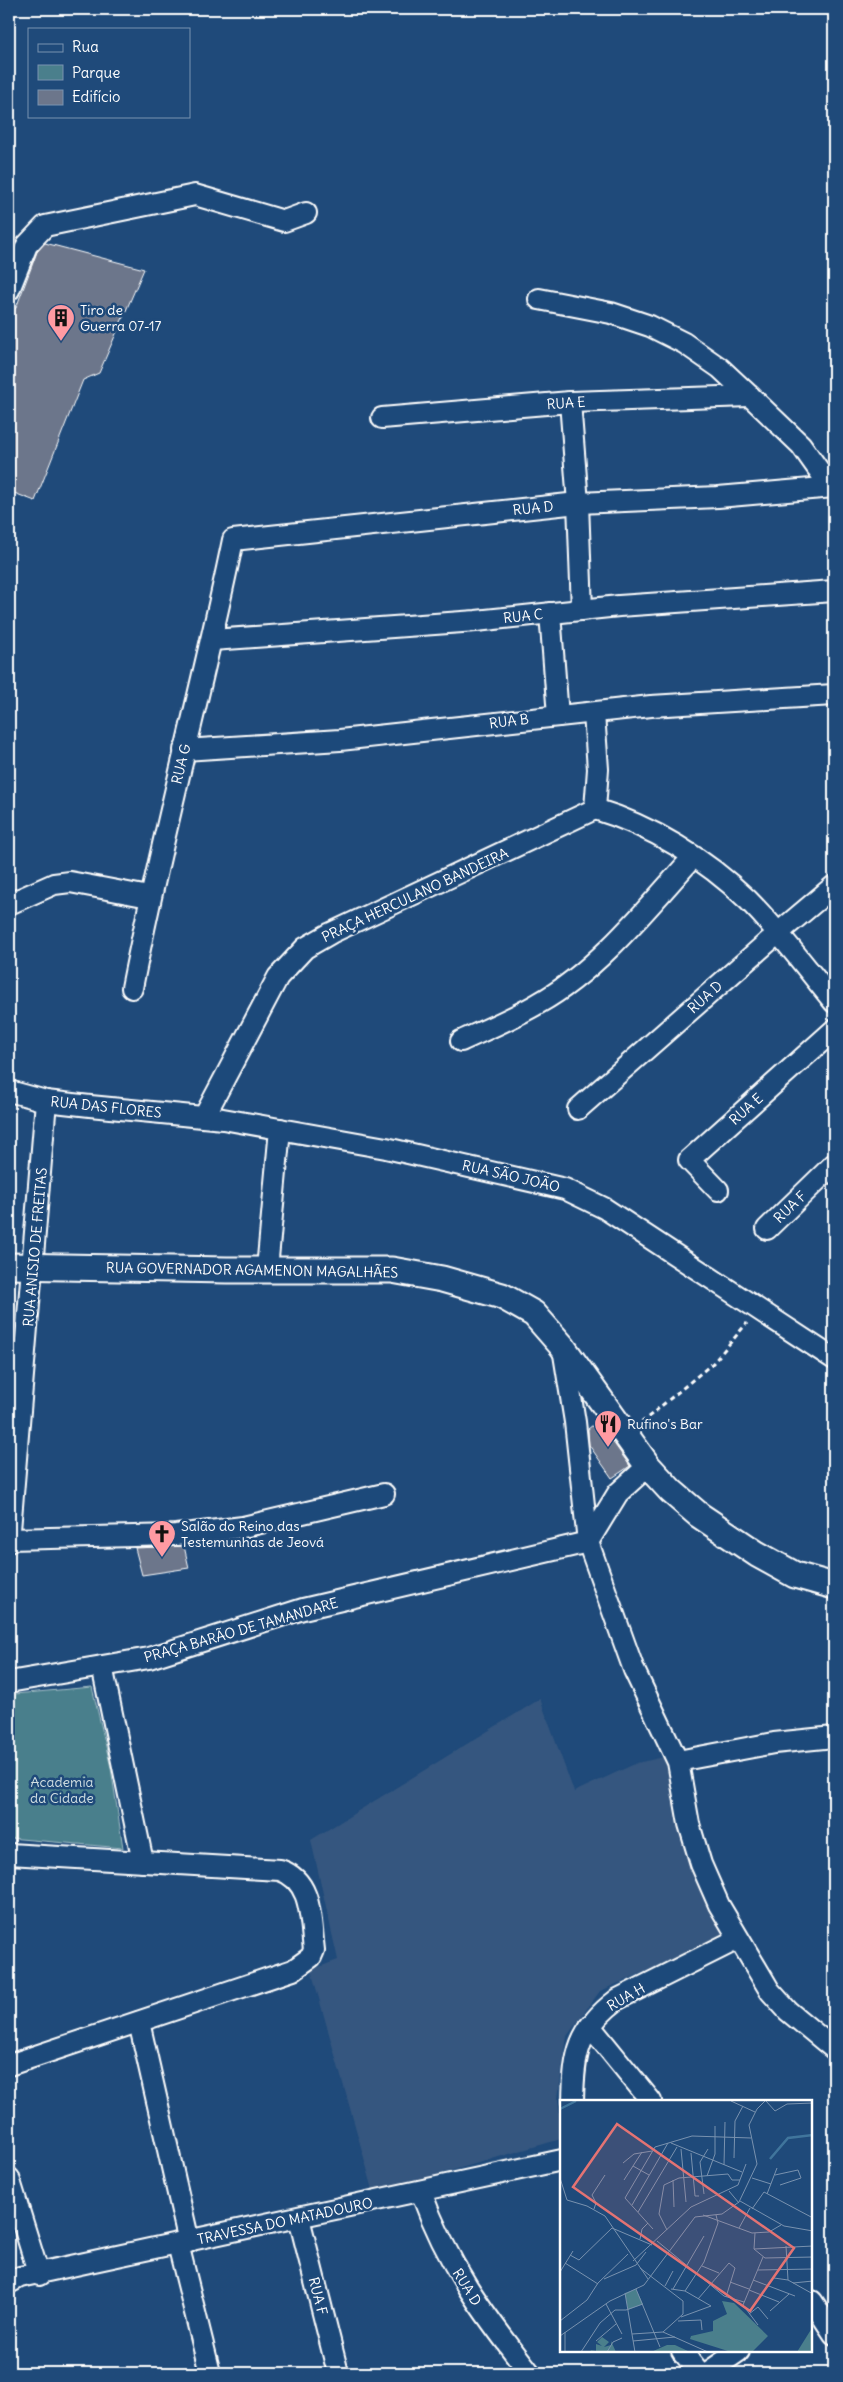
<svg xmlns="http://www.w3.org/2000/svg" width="843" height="2382" font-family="Delius,sans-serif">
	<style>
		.built { fill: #36577f }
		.green { fill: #4a7f8c; stroke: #a4bfc6 }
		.building { fill: #6c768b; stroke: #fff }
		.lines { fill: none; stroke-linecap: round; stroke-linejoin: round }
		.minor-casing { stroke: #fff; stroke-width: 24 }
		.tertiary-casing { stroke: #fff; stroke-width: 29 }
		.path { stroke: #fff; stroke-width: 3; stroke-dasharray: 5 4; stroke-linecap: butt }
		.minor { stroke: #1f4a7a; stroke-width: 20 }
		.tertiary { stroke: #1f4a7a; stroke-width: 25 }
		.labels { text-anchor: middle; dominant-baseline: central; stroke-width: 5; stroke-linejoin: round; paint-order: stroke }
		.poi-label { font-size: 14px; fill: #fff; stroke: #1f4a7a; text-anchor: start }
		.street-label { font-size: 14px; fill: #fff; stroke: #1f4a7a }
		.park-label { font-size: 14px; fill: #d2dfe2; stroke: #1f4a7a }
		.inset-river { fill: none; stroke: #40759c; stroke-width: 2.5 }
		.inset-road { fill: none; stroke: #7992af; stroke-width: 1 }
		.view { fill: #e47373; fill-opacity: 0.15; stroke: #e47373; stroke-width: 2.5 }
		.inset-edge { fill: none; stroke: #fff; stroke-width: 2.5 }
	</style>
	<rect width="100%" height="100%" fill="#1f4a7a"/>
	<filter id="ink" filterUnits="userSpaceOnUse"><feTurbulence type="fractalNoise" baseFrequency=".02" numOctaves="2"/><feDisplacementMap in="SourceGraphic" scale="10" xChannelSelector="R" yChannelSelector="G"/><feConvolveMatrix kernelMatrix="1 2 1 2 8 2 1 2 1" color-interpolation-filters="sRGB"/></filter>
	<g filter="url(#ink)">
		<polygon class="built" points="540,1699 574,1792 637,1763 664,1757 697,1881 722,1934 698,1949 600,1991 567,2036 558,2097 561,2139 374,2193 311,1970 338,1960 311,1840"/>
		<polygon class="green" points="92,1687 111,1768 123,1848 9,1838 9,1751 15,1694"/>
		<g class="building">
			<polygon points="45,243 144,269 99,373 83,380 35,501 9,491 9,311 16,308 37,252"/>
			<polygon points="598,1421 630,1466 612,1478 589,1445 588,1429"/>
			<polygon points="184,1546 189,1568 142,1575 135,1548"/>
		</g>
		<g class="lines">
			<defs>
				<g id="minor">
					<polyline points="9,290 27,245 45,226 195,195 284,221 306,213"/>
					<polyline points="539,299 611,313 650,326 684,343 720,368 750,396 801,445 830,486"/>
					<polyline points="570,402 578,503 582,610"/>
					<polyline points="382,418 570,402 750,396"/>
					<polyline points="550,613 558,716"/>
					<polyline points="212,640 476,621 619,606 834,591"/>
					<polyline points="594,714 598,769 595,809"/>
					<polyline points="184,750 340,740 651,706 834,695"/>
					<path d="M595 809C652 826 705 859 748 900 779 931 806 968 834 1002"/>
					<polyline points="9,904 54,884 70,882 149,897"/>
					<path d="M132 988C161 838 202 690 233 540L578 503 718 497 834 487"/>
					<path d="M461 1041C487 1029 514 1018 539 1003 597 971 649 906 693 857"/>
					<polyline points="9,1091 46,1101 90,1106 223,1119 386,1148 565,1189 604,1208 834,1359"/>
					<polyline points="578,1109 777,934 834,886"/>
					<polyline points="204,1117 278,977 305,948 331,933 595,809"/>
					<polyline points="718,1190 689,1160 834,1030"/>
					<polyline points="767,1229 834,1164"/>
					<polyline points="267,1269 280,1129"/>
					<polyline points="563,1348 575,1422 588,1542 634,1670 678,1762 689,1824 701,1864 719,1905 770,1991 788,2011 834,2049"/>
					<polyline points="9,1539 176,1535 243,1527 384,1494"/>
					<polyline points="9,1542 46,1101"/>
					<polyline points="102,1666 143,1862"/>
					<polyline points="9,1682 149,1658 303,1609 588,1542 618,1493 648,1466"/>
					<polyline points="678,1761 774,1743 834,1737"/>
					<path d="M9 1854 280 1870C313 1881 310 1919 314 1950L311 1957 293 1970 9 2065"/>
					<polyline points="139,2022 189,2242"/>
					<polyline points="590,2026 651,2101"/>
					<path d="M573 2101C574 2053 578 2029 618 1999L738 1939"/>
					<polyline points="9,2178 39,2275"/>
					<path d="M421 2192C447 2264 483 2313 530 2373"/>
					<polyline points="299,2218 338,2373"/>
					<polyline points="178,2244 210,2373"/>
					<polyline points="9,2283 20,2277 562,2160"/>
					<polyline points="812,2301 834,2334"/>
					<polyline points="682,2351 700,2373"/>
					<polyline points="707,2373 739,2351"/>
				</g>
				<polyline id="tertiary" points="9,1266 227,1270 392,1270 442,1279 502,1296 534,1314 562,1346 648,1466 671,1491 699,1515 757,1554 795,1575 834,1586"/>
			</defs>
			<use href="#minor" class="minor-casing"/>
			<use href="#tertiary" class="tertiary-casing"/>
			<polyline class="path" points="641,1423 713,1363 747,1323"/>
			<use href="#minor" class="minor"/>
			<use href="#tertiary" class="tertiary"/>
		</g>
	</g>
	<defs>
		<symbol id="building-pin" viewBox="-11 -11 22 30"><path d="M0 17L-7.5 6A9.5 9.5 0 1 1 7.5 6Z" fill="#ff9aa2" stroke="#1f4a7a"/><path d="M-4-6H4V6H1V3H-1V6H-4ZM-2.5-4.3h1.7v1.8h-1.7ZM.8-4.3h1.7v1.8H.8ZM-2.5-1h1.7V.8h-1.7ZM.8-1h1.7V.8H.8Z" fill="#111"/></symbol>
		<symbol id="restaurant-pin" viewBox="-11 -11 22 30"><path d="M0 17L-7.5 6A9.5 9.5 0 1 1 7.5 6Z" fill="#ff9aa2" stroke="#1f4a7a"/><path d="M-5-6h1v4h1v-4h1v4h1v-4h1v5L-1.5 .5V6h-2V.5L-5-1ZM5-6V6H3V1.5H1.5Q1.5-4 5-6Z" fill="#111"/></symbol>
		<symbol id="church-pin" viewBox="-11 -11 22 30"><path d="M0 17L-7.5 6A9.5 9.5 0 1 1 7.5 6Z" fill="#ff9aa2" stroke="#1f4a7a"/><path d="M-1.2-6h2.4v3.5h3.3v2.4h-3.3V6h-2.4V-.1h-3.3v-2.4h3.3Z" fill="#111"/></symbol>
	</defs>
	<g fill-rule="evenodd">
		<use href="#building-pin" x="45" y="302" width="32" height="43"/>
		<use href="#restaurant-pin" x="592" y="1408" width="32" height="43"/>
		<use href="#church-pin" x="146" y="1518" width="32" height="43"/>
	</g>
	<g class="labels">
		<g class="poi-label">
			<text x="80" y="310">Tiro de<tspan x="80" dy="16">Guerra 07-17</tspan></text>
			<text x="627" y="1424">Rufino's Bar</text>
			<text x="181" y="1526">Salão do Reino das<tspan x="181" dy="16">Testemunhas de Jeová</tspan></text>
		</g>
		<g class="street-label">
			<text transform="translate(566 403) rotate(-4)">RUA E</text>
			<text transform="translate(533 508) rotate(-6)">RUA D</text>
			<text transform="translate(523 616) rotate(-6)">RUA C</text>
			<text transform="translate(509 721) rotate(-7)">RUA B</text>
			<text transform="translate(181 764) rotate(-76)">RUA G</text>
			<text transform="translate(415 895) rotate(-25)">PRAÇA HERCULANO BANDEIRA</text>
			<text transform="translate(705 997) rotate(-42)">RUA D</text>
			<text transform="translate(106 1107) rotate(6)">RUA DAS FLORES</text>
			<text transform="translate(746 1109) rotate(-42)">RUA E</text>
			<text transform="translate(511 1176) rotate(13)">RUA SÃO JOÃO</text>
			<text transform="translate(790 1207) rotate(-44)">RUA F</text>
			<text transform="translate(35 1247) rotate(-85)">RUA ANISIO DE FREITAS</text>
			<text transform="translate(252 1270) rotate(1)">RUA GOVERNADOR AGAMENON MAGALHÃES</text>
			<text transform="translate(241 1630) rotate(-16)">PRAÇA BARÃO DE TAMANDARE</text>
			<text transform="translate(626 1997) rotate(-30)">RUA H</text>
			<text transform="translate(285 2221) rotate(-12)">TRAVESSA DO MATADOURO</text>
			<text transform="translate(467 2287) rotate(58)">RUA D</text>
			<text transform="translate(318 2296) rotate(76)">RUA F</text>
		</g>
		<g class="park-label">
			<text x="62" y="1782">Academia<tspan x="62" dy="16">da Cidade</tspan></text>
		</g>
	</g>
	<g transform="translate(560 2100)">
		<rect width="252" height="252" fill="#1f4a7a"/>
		<path d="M76 189 83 204 68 210 65 193ZM162 201 174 203 208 236 192 252H171L130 239 131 236 153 231V221L167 214ZM252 228V252H237ZM42 237 49 242 44 247 51 245V241L56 252H33L30 250 36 251V244L42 246 37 242ZM107 245H115L130 252H91Z" fill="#4a7f8c"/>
		<path class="inset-river" d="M0 9 16 1M210 59 228 38 253 35"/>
		<path class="inset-road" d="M171 1 195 12M206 1 215 11 227 4 253 3M111 43 182 72M121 49 126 102M131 53 135 96H139M174 58 175 21 183 6M63 63 74 54 92 51M164 65 165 22M73 66 89 75M215 75 238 70 241 78 220 85M147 76 155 54V26M0 78 7 100 27 106 45 116 88 179M192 78 211 84M64 80 82 52M113 80 114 107M104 85 119 78 168 74 172 80H180M104 85 99 114 107 130M169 91 179 103M144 94 140 62 148 49M207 94 217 68M180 101 224 126 253 131M72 105 108 43M34 109 36 103 32 95 45 75M192 109 204 92 253 118M78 112 117 47M143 115 192 133 209 132 221 125M179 128 190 108M93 129 65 98 95 47 132 36 191 38M195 133 194 149 205 158 253 157M80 139 82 129 88 123M97 141 164 196 184 202M226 146 228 180M194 149 253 146M10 155 19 160 52 128 92 145M73 161 131 107 178 85 186 64M5 163 38 184M142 166 159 173M80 168 123 201V214L103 232M198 170 253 169M0 172 13 151M214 178 228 180 253 194M44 179 76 165 86 152M193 180 235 196M170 182 189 189M233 183 253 181M105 186 113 171M76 189 100 247M111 189 125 191 151 206 121 217M113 189 144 136M189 190 219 202M125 191 144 162 158 123 156 115M65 193 75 252M138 199 169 163 175 168 166 197M46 204 62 234M55 210H66L83 204M210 211 229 194M189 214 198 207 208 219M0 221 27 200 38 183 68 154M118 221 141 220 142 230M198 225 183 205 203 157M5 232V252M72 234 103 232 148 252M0 236 50 201 84 185 135 117 162 114 179 102 197 64 189 25 197 9 205 1M36 241 56 224M73 241 115 237M21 252 40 223 55 210M47 252 53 242 62 238"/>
		<path class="view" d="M57 24 234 148 190 211 13 87Z"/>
		<rect width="252" height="252" class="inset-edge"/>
	</g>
	<rect width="843" height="2382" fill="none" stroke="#1f4a7a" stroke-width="30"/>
	<rect x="15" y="15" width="813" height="2352" fill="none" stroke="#fff" stroke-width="2" filter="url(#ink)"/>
	<rect x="28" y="28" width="162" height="90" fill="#1f4a7a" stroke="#7992af"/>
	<rect x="38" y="44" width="25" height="8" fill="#1f4a7a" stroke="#7992af"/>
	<text x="72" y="52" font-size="15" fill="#ffffff">Rua</text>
	<rect x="38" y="65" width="25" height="15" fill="#4a7f8c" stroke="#7992af"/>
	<text x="72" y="78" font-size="15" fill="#ffffff">Parque</text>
	<rect x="38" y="90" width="25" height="15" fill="#6c768b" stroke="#7992af"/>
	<text x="72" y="102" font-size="15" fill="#ffffff">Edifício</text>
</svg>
